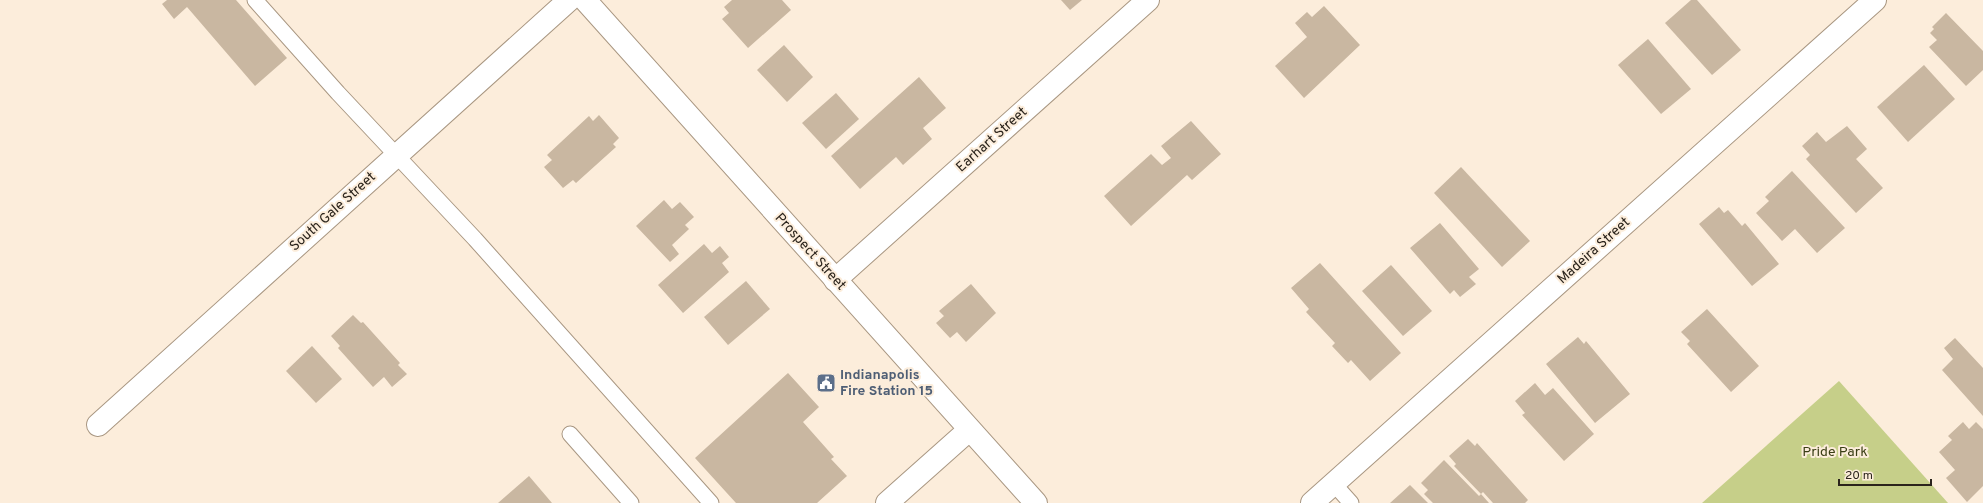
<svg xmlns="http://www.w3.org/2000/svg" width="1983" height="503" font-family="Overpass,sans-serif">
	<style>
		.green { fill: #c6cf89 }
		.building { fill: #c9b7a1 }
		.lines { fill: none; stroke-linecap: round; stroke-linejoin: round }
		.service-casing { stroke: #a99782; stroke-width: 17 }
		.minor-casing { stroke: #a99782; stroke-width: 24 }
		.secondary-casing { stroke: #a99782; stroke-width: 24 }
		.service { stroke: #fff; stroke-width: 15 }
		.minor { stroke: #fff; stroke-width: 22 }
		.secondary { stroke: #fff; stroke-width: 22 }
		.labels { text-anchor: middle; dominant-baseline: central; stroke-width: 4; stroke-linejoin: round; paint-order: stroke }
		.street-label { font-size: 14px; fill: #2b241c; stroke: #fceddb }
		.service-label { font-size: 14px; font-weight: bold; fill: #4e5e75; stroke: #fceddb; text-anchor: start }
		.park-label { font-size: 14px; fill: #3a3e15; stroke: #fceddb }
	</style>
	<rect width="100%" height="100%" fill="#fceddb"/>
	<polygon class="green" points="1839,381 1948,503 1702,503"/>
	<g class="building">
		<polygon points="167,0 236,0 287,58 255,86 187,7 174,19 162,4"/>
		<polygon points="732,0 782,0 791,10 748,48 722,19 729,13 724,7"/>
		<polygon points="1061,0 1082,0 1070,10"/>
		<polygon points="1691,0 1697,0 1741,50 1712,75 1665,23"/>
		<polygon points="1324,6 1360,45 1304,98 1275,66 1307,37 1295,23 1307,12 1312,17"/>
		<polygon points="1946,13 1983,51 1983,70 1966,86 1929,47 1937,40 1930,33 1934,29 1932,27"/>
		<polygon points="1648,39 1691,89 1661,114 1618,65"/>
		<polygon points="784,45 813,77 787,102 757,70"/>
		<polygon points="1924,65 1955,99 1908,142 1877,107"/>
		<polygon points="919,77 946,108 923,128 932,139 903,165 896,157 860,189 831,156"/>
		<polygon points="836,93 859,119 826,149 802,123"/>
		<polygon points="599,115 619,138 613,144 616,147 576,183 573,180 563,188 544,167 552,160 547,155 589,116 593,121"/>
		<polygon points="1191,121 1221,154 1192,180 1187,175 1131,226 1104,196 1151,154 1162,165 1171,158 1161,146"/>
		<polygon points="1847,126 1867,149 1856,159 1883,188 1856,213 1806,159 1810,155 1802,146 1817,132 1826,142"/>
		<polygon points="1461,167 1530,241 1502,267 1434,193"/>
		<polygon points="1792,171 1845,228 1817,253 1795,229 1782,241 1756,213 1769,201 1765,197"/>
		<polygon points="664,200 672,209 680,202 694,217 685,225 689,229 672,245 679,254 670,262 636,226"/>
		<polygon points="1719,207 1724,213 1728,210 1742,226 1745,223 1779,264 1752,286 1699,224"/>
		<polygon points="1440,223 1479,269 1469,277 1476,284 1460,297 1454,290 1450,294 1410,248"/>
		<polygon points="704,244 712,253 720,246 729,257 722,263 729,272 683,313 658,285"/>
		<polygon points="1320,263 1401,353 1370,381 1351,360 1348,363 1332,346 1335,343 1306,312 1309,309 1291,288"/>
		<polygon points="1391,265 1432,311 1403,336 1362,291"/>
		<polygon points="746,281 770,309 728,345 704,317"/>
		<polygon points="971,284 996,313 966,342 957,332 950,338 936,323 944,316 939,311"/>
		<polygon points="1707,309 1759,366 1731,392 1687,344 1690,341 1681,332"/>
		<polygon points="353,315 361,323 363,322 400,363 398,365 407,374 392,387 384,377 373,387 338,348 340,346 331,336"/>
		<polygon points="1578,337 1584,344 1586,341 1630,394 1595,423 1546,364"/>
		<polygon points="1955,338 1983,368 1983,416 1942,370 1953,359 1944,348"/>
		<polygon points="312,346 342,379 316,403 286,371"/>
		<polygon points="788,373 819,407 803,422 834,457 831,459 847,476 817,503 736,503 695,458"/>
		<polygon points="1535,383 1545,395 1553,388 1594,434 1564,461 1522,415 1525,413 1515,401"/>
		<polygon points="1963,422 1969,429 1976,422 1983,429 1983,486 1967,502 1946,478 1955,470 1939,452 1952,440 1948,436"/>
		<polygon points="1468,439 1475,446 1477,443 1528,500 1525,503 1493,503 1483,492 1481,494 1454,466 1456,464 1449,456"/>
		<polygon points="1444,460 1479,496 1481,494 1489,503 1433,503 1424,494 1428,490 1421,483"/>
		<polygon points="529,476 552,503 498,503"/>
		<polygon points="1410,485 1428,503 1390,503"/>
	</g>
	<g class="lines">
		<defs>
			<g id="service">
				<polyline points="255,0 338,93 475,239 711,503"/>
				<polyline points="570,434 631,503"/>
				<polyline points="1334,484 1351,503"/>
			</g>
			<g id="minor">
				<polyline points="835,280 1148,0"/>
				<polyline points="98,425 569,0"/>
				<polyline points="887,503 969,430"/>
				<polyline points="1312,503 1875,0"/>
			</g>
			<polyline id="secondary" points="585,0 1036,503"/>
		</defs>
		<use href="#service" class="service-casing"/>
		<use href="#minor" class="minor-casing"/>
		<use href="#secondary" class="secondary-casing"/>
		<use href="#service" class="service"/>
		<use href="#minor" class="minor"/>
		<use href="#secondary" class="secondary"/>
	</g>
	<defs>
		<symbol id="civic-square" viewBox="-11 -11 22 22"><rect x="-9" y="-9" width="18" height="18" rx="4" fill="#5c6f8a" stroke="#fceddb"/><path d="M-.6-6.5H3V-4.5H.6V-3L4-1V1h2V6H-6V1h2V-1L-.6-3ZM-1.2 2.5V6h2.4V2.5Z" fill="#fff"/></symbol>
	</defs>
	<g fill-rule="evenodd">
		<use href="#civic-square" x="815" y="372" width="22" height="22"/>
	</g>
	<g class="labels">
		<g class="street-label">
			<text transform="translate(992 140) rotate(-42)">Earhart Street</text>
			<text transform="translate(333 212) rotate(-42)">South Gale Street</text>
			<text transform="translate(1594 251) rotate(-42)">Madeira Street</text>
			<text transform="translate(810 252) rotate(48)">Prospect Street</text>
		</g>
		<g class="service-label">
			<text x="840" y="375">Indianapolis<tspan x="840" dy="16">Fire Station 15</tspan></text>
		</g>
		<g class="park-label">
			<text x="1835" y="452">Pride Park</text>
		</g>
	</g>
	<path d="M1839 479v6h92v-6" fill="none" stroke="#2b241c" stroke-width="2"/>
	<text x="1845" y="479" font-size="12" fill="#2b241c" stroke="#fceddb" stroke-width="3" paint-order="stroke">20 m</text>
</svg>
